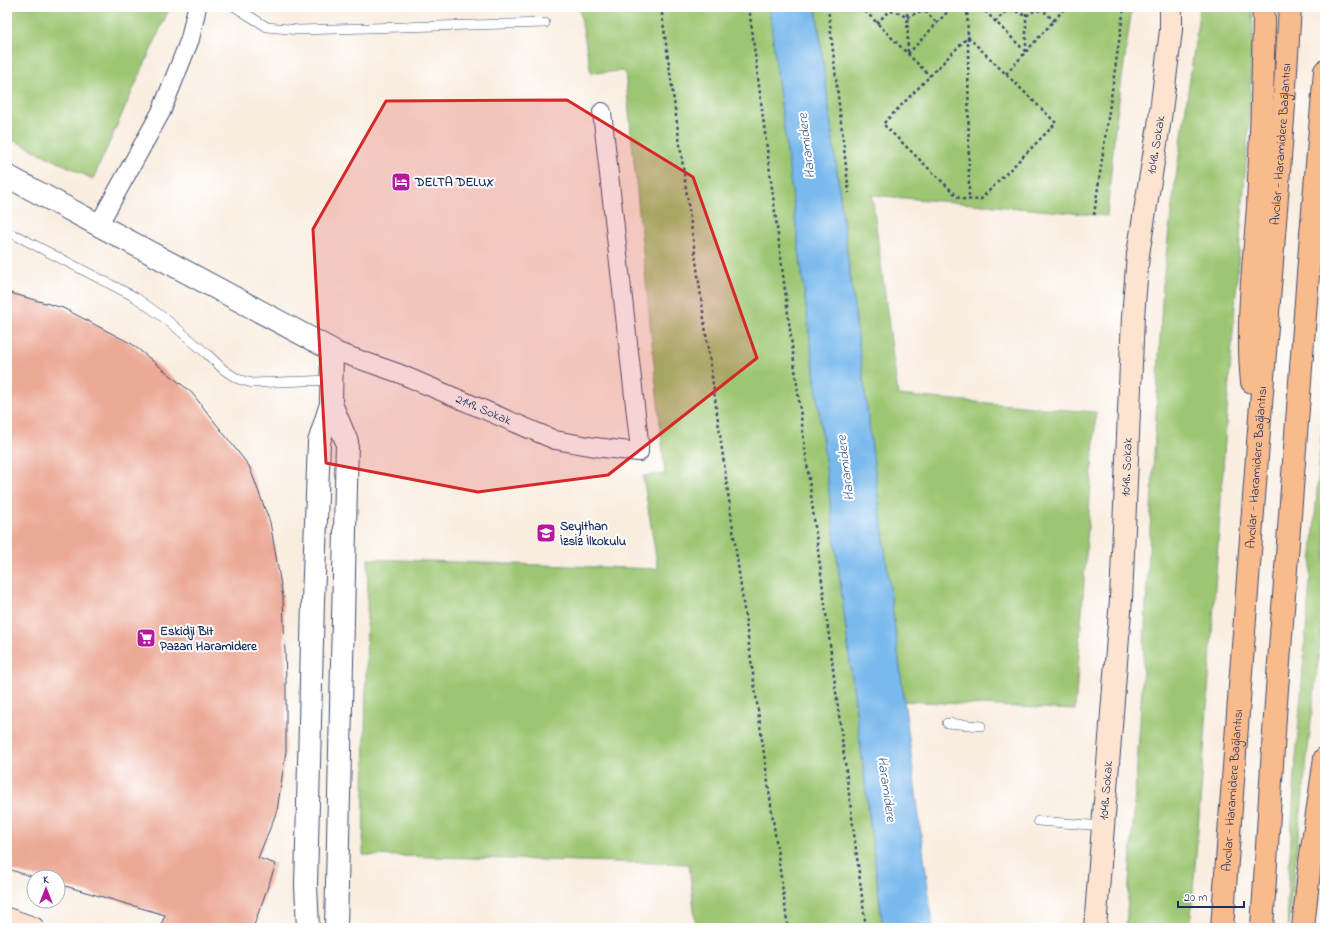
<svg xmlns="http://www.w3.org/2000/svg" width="1332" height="935" font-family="'Indie Flower',sans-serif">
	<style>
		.green { fill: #9dc672; stroke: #5c7a68 }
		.water { fill: #79b9ed; stroke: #4a74a6 }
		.building { fill: #eca996 }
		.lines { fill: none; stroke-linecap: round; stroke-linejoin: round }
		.service-casing { stroke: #3c4c71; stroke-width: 10 }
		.minor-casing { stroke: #3c4c71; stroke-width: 20 }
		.tertiary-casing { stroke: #3c4c71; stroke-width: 24 }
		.secondary-casing { stroke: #3c4c71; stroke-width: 24 }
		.trunk-casing { stroke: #3c4c71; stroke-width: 24 }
		.path { stroke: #3c4c71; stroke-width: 2.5; stroke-dasharray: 3 3; stroke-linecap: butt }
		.service { stroke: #fff; stroke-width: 9 }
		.minor { stroke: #fff; stroke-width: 18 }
		.tertiary { stroke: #fff; stroke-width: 22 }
		.secondary { stroke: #fde4d1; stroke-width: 22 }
		.trunk { stroke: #fabb8c; stroke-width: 22 }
		.marked { fill: #d62828; fill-opacity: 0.2; stroke: #d62828; stroke-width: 3; stroke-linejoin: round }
		.labels { text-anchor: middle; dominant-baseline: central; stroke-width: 4; stroke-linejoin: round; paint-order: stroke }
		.street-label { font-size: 13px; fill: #1b2f5e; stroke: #fff }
		.poi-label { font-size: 13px; font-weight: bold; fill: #1b2f5e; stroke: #fff; text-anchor: start }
		.water-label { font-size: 14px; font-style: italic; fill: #375889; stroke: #fff }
	</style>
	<rect width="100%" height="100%" fill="#fff"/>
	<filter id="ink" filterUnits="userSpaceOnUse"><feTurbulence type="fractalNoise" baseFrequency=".025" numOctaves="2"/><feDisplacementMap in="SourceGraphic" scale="8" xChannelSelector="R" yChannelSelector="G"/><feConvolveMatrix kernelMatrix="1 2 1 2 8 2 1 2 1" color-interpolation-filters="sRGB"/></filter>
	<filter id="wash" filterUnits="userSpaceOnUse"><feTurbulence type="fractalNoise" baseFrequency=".012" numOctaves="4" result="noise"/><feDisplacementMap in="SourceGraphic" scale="16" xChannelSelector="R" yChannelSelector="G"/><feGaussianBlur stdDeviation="0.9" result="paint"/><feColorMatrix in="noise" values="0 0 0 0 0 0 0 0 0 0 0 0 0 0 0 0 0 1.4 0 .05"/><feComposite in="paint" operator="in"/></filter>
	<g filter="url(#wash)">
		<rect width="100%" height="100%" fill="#f9eddf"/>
		<g class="green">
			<polygon points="7,7 170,7 93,179 7,137"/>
			<polygon points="579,7 769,7 883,928 696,928 689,864 363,855 368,559 658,569 643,476 665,474 625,71 591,73"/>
			<polygon points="816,7 1132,7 1115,128 1107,216 872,195 898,395 1067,410 1096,412 1075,710 904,701"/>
			<polygon points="1200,7 1252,7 1253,28 1249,123 1228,396 1203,766 1190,928 1126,928 1140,722 1163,282 1171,213"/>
			<polygon points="1325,391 1325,598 1288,926 1287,903 1296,758"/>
		</g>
		<polygon class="water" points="769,7 816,7 933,928 883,928"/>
		<g id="blocks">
			<polygon class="building" points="7,292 63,308 132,344 192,393 249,466 270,522 283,597 286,679 286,751 277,811 258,858 276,864 253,928 163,928 160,927 165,915 58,884 58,877 34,877 7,869"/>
		</g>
	</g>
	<g filter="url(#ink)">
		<use href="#blocks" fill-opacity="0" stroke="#3c4c71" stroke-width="1"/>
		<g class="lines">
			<defs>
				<g id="service">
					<polyline points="235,7 267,27 299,30 545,23"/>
					<polyline points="7,233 17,236 135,297 167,320 206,353 224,370 238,379 252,383 332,380"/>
					<polyline points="947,723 981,726"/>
					<polyline points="1038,821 1103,826"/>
				</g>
				<g id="minor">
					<polyline points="99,224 161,112 190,39 197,7"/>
					<path id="s1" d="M332 350 398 373 555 440 595 447 639 452V441L602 112"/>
				</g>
				<g id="tertiary">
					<polyline points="7,176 332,350 331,404 319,442 313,601 306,885 308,928"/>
					<polyline points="331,404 347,442 336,928"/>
				</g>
				<g id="secondary">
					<polyline points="7,919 33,928"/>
					<path id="s2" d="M1095 928 1121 599 1133 317 1138 254 1160 119 1171 30V7"/>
				</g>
				<g id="trunk">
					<path d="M1252 382C1246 323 1254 265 1258 206 1261 144 1263 82 1264 20L1263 7"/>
					<path id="s3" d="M1222 928 1260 417 1283 119 1290 7"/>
					<polyline points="1262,928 1275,716 1311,234 1325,71"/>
					<polyline points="1303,928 1310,862 1325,758"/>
				</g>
			</defs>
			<use href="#service" class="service-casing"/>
			<use href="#minor" class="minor-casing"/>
			<use href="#tertiary" class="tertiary-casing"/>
			<use href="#secondary" class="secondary-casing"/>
			<use href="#trunk" class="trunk-casing"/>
			<g class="path">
				<polyline points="661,7 788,928"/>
				<polyline points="749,7 866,928"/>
				<polyline points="828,7 849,193"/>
				<polyline points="861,7 930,76"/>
				<polyline points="889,7 889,11 900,13 907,18 916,13 925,12 925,7"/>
				<polyline points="907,7 908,54"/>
				<polyline points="921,7 937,23"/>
				<polyline points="967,7 968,37 969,200"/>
				<polyline points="981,7 1026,52"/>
				<polyline points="1007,7 1007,10 1018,12 1026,16 1034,11 1043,10 1044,7"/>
				<polyline points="1026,7 1026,51"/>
				<polyline points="1040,7 1054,21"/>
				<polyline points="995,22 1010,7"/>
				<polyline points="877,23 893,7"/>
				<polygon points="968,37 1056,123 980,200 960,199 883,124"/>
				<polyline points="908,54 952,7"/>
				<polyline points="1006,74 1066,7"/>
				<polyline points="1094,215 1124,7"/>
			</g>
			<use href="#service" class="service"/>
			<use href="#minor" class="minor"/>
			<use href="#tertiary" class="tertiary"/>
			<use href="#secondary" class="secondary"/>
			<use href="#trunk" class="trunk"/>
		</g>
	</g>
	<path class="marked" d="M567 100 693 177 757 358 608 475 478 492 326 463 313 229 386 101Z"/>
	<defs>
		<symbol id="hotel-square" viewBox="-11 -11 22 22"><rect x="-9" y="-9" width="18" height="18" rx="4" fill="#b5179e" stroke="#fff"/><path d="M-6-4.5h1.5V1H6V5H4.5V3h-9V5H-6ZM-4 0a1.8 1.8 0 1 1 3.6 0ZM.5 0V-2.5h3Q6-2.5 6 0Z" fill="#fff"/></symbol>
		<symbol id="school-square" viewBox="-11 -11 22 22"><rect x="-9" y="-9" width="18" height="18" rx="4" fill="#b5179e" stroke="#fff"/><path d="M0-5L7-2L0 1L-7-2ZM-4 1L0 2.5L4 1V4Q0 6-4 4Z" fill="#fff"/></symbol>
		<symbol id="supermarket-square" viewBox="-11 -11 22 22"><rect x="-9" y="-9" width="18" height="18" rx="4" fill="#b5179e" stroke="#fff"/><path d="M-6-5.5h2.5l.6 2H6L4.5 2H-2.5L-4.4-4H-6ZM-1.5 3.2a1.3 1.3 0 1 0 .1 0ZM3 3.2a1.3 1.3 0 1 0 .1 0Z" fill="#fff"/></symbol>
	</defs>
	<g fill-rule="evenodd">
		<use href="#hotel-square" x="390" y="171" width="22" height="22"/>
		<use href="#school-square" x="535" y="522" width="22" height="22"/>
		<use href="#supermarket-square" x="135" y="627" width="22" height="22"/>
	</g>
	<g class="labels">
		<g class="street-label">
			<text stroke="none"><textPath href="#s2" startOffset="786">1048. Sokak</textPath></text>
			<text stroke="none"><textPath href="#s3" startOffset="786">Avcılar - Haramidere Bağlantısı</textPath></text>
			<text stroke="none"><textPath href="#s1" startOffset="163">2149. Sokak</textPath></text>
			<text stroke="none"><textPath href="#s2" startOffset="462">1048. Sokak</textPath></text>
			<text stroke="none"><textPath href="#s3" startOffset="462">Avcılar - Haramidere Bağlantısı</textPath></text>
			<text stroke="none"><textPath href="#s2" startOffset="138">1048. Sokak</textPath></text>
			<text stroke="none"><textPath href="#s3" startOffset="138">Avcılar - Haramidere Bağlantısı</textPath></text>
		</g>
		<g class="poi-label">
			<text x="415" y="182">DELTA DELUX</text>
			<text x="560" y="526">Seyithan<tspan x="560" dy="15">İzsiz İlkokulu</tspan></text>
			<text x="160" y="631">Eskidji Bit<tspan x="160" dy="15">Pazarı Haramidere</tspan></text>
		</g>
		<g class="water-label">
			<text transform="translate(807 146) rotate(-97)">Haramidere</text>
			<text transform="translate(846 468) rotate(-97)">Haramidere</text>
			<text transform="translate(886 789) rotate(82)">Haramidere</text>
		</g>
	</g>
	<rect width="1332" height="935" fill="none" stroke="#fff" stroke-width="24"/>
	<g transform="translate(46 889)"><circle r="19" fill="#ffffff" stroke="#a4acbf"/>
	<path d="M0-3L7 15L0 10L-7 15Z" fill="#b5179e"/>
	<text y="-6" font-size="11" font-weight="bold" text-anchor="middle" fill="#1b2f5e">K</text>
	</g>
	<path d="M1178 901v6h66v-6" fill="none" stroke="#1b2f5e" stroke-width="2"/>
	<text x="1184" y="901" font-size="12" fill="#1b2f5e" stroke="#ffffff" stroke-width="3" paint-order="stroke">20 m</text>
</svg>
